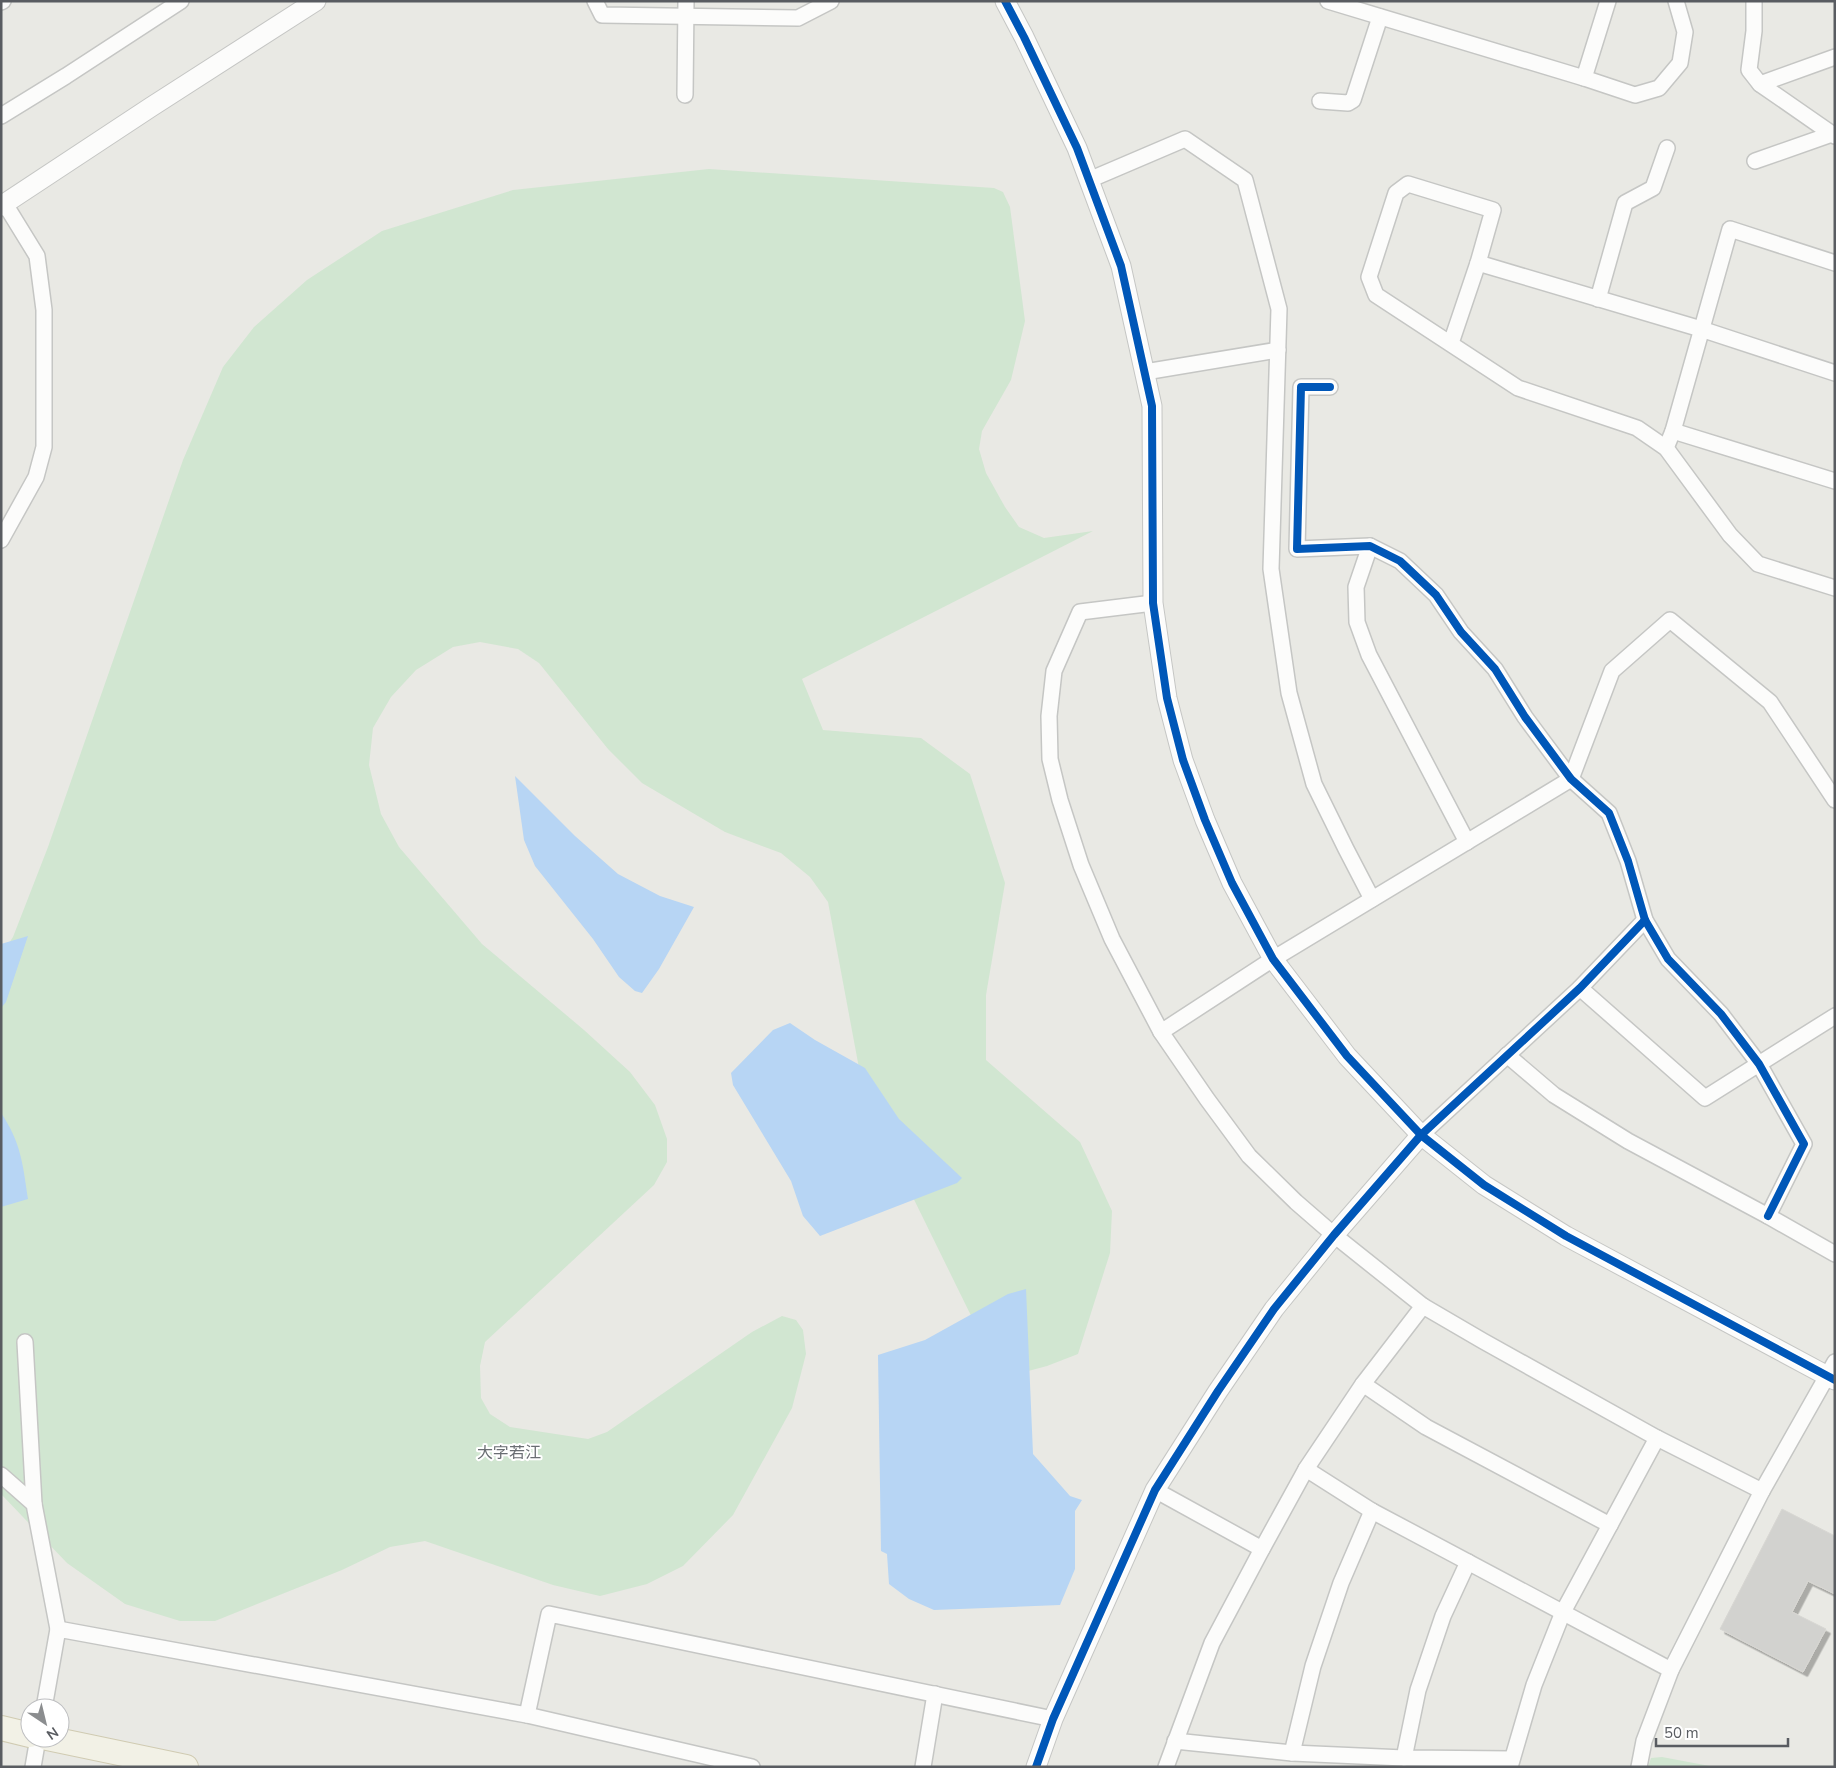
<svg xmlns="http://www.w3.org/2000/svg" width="1836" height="1768" font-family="'Nunito Sans','Noto Sans JP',sans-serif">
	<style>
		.green { fill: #d1e6d1 }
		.water { fill: #b7d5f4 }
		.building { fill: #d2d2cf; stroke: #d8d7d3; filter: url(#shadow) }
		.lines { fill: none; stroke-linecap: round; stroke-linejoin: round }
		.minor-casing { stroke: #c5c6c4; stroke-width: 18 }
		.tertiary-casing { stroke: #c5c6c4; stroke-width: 21 }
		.primary-casing { stroke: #d0cbb2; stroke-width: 26 }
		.minor { stroke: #fcfcfb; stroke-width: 15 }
		.tertiary { stroke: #fcfcfb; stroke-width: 19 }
		.primary { stroke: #f2f1e6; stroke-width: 24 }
		.cycleway-casing { stroke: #fff; stroke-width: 11 }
		.cycleway { stroke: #0057b8; stroke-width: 8 }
		.labels { text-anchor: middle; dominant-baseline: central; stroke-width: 4; stroke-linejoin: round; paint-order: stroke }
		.quarter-label { font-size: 16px; fill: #6a6e73; stroke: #fff }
	</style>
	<defs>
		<filter id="shadow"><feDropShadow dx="4.5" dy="4.5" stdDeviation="0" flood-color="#0004"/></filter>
	</defs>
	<rect width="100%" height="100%" fill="#e9e9e4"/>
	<g class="green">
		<polygon points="709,169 994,188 1003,192 1010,207 1025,321 1011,380 982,431 979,449 986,473 1005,507 1019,527 1044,538 1093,531 802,679 823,730 921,738 970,774 1005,883 986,995 986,1060 1080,1142 1112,1211 1110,1253 1078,1354 1047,1366 1017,1374 982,1338 872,1114 859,1068 828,902 810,877 781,853 725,832 642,783 608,749 539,663 518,649 480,642 453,647 416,670 391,697 373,728 369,765 381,814 399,847 482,944 584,1030 630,1072 655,1105 667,1139 667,1162 654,1185 485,1342 480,1366 481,1398 490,1414 510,1427 588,1439 607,1432 752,1332 782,1316 796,1320 803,1330 806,1354 792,1408 733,1515 683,1566 647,1584 600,1596 553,1585 425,1541 390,1547 342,1570 215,1621 180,1621 125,1604 67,1563 1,1494 1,955 13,937 48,847 183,460 223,367 254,327 307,280 382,231 513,190"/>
		<polygon points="1662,1757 1715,1767 1648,1767 1651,1758"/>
	</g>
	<g class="water">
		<polygon points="515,776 575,836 618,874 660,896 694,907 659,969 642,993 635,991 619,977 593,939 535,866 524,840"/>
		<polygon points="28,936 6,1002 1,1008 1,944"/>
		<polygon points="790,1023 815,1040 865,1068 899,1119 962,1178 957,1183 820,1236 803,1216 791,1181 733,1085 731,1073 773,1030"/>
		<path d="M1 1113C21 1142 23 1165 28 1199L1 1207Z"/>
		<polygon points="1026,1289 1033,1454 1070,1496 1082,1500 1075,1511 1075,1569 1060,1605 934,1610 909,1599 889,1584 887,1554 881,1551 878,1355 925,1340 1008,1294"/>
	</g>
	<polygon class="building" points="1782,1509 1835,1536 1835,1594 1808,1581 1792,1612 1826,1629 1803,1672 1720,1629"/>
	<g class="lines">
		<defs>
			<g id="minor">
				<polyline points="595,1 602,15 798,18 831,1"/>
				<polyline points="1328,1 1584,78 1608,1"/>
				<polyline points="1754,1 1754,31 1749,70 1760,84 1835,136"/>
				<polyline points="1,2 3,1"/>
				<polyline points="1584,78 1635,95 1659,88 1680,63 1685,32 1676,1"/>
				<polyline points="1760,84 1835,57"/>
				<polyline points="685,95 686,1"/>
				<polyline points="1320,101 1348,103 1353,100 1380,17"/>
				<polyline points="1,116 66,76 181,1"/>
				<polyline points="1755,161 1832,134"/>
				<polyline points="1089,180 1185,139 1245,180 1279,309 1271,569 1289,693 1314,784 1346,849 1372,899"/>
				<polyline points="1478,263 1701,329 1835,373"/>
				<polyline points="1598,299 1625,203 1653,188 1667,148"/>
				<polyline points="1451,343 1478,263 1493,210 1408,184 1396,193 1369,277 1376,295 1518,388 1637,428 1666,448 1730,535 1758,564 1835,588"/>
				<polyline points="1145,372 1278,350"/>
				<polyline points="1330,387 1301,387 1297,549 1370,546 1400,561 1436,595 1461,632 1495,669 1525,717 1571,779 1609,813 1628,861 1645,920 1668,959 1721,1014 1759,1064 1804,1144 1768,1216"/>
				<polyline points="1673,431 1835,481"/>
				<polyline points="1666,448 1673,431 1730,229 1835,263"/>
				<polyline points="1,540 36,477 44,447 44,310 37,256 5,204"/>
				<polyline points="1370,546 1356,587 1357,622 1369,655 1467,842"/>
				<polyline points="1153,603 1080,612 1054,671 1049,716 1050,759 1060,800 1081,865 1112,939 1161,1032"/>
				<polyline points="1580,988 1705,1098 1835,1016"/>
				<polyline points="1507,1055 1554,1095 1628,1141 1768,1216 1835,1254"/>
				<polyline points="1421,1135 1580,988 1645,920"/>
				<polyline points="25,1342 34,1504"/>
				<polyline points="1363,1384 1426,1427 1610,1525"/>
				<polyline points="1306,1469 1372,1511 1671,1670"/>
				<polyline points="1,1475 34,1504 58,1629"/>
				<polyline points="1155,1490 1262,1549"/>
				<polyline points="1762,1491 1657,1438 1483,1341 1423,1306 1334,1235 1296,1202 1249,1156 1207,1099 1161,1032 1273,959 1571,779 1612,671 1670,620 1770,702 1835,800"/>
				<polyline points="44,1708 58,1629 527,1715 752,1767"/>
				<polyline points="527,1715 549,1614 1053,1719"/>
				<polyline points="1175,1741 1292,1753 1404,1758 1511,1759"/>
				<polyline points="1292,1753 1313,1666 1341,1583 1372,1511"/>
				<polyline points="1404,1758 1418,1690 1443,1616 1468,1562"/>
				<polyline points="33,1767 38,1738"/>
				<polyline points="923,1767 935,1694"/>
				<polyline points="1166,1767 1212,1643 1262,1549 1306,1469 1363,1384 1423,1306"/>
				<polyline points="1510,1767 1534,1685 1563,1612 1657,1438"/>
				<polyline points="1639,1767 1644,1741 1671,1670 1762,1491 1835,1362"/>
			</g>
			<g id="tertiary">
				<polyline points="1005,1 1024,37 1077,148 1121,266 1152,406 1153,603 1167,698 1183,760 1205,820 1232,883 1273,959 1347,1056 1421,1135 1484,1185 1566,1236 1835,1380"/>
				<polyline points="1,206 151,107 316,1"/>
				<polyline points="1036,1767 1053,1719 1155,1490 1218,1391 1274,1309 1334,1235 1421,1135"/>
			</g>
			<g id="primary">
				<polyline points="1,1728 30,1735"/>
				<polyline points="47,1738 186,1767"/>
			</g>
		</defs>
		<use href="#minor" class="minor-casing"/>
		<use href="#tertiary" class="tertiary-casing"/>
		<use href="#primary" class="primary-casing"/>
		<use href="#minor" class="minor"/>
		<use href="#tertiary" class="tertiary"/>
		<use href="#primary" class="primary"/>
		<defs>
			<g id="cycleway">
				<polyline points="1005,1 1024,37 1077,148 1121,266 1152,406 1153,603 1167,698 1183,760 1205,820 1232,883 1273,959 1347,1056 1421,1135 1484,1185 1566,1236 1835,1380"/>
				<polyline points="1330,387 1301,387 1297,549 1370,546 1400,561 1436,595 1461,632 1495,669 1525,717 1571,779 1609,813 1628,861 1645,920 1668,959 1721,1014 1759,1064 1804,1144 1768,1216"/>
				<polyline points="1036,1767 1053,1719 1155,1490 1218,1391 1274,1309 1334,1235 1421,1135 1580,988 1645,920"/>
			</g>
		</defs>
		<use href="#cycleway" class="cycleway-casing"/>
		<use href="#cycleway" class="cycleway"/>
	</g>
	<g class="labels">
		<g class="quarter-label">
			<text x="509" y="1453">大字若江</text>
		</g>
	</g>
	<rect width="1836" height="1768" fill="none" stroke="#595c61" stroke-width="5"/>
	<g transform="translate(45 1723) rotate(145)"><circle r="24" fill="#ffffff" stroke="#bdbec0"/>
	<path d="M0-4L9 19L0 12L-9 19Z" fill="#8b8d8f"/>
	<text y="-8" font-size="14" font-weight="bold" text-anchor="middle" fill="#595c61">N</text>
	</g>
	<path d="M1656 1738v8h132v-8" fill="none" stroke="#595c61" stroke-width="2.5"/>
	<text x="1664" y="1738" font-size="15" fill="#595c61" stroke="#ffffff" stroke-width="4" paint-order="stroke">50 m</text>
</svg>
